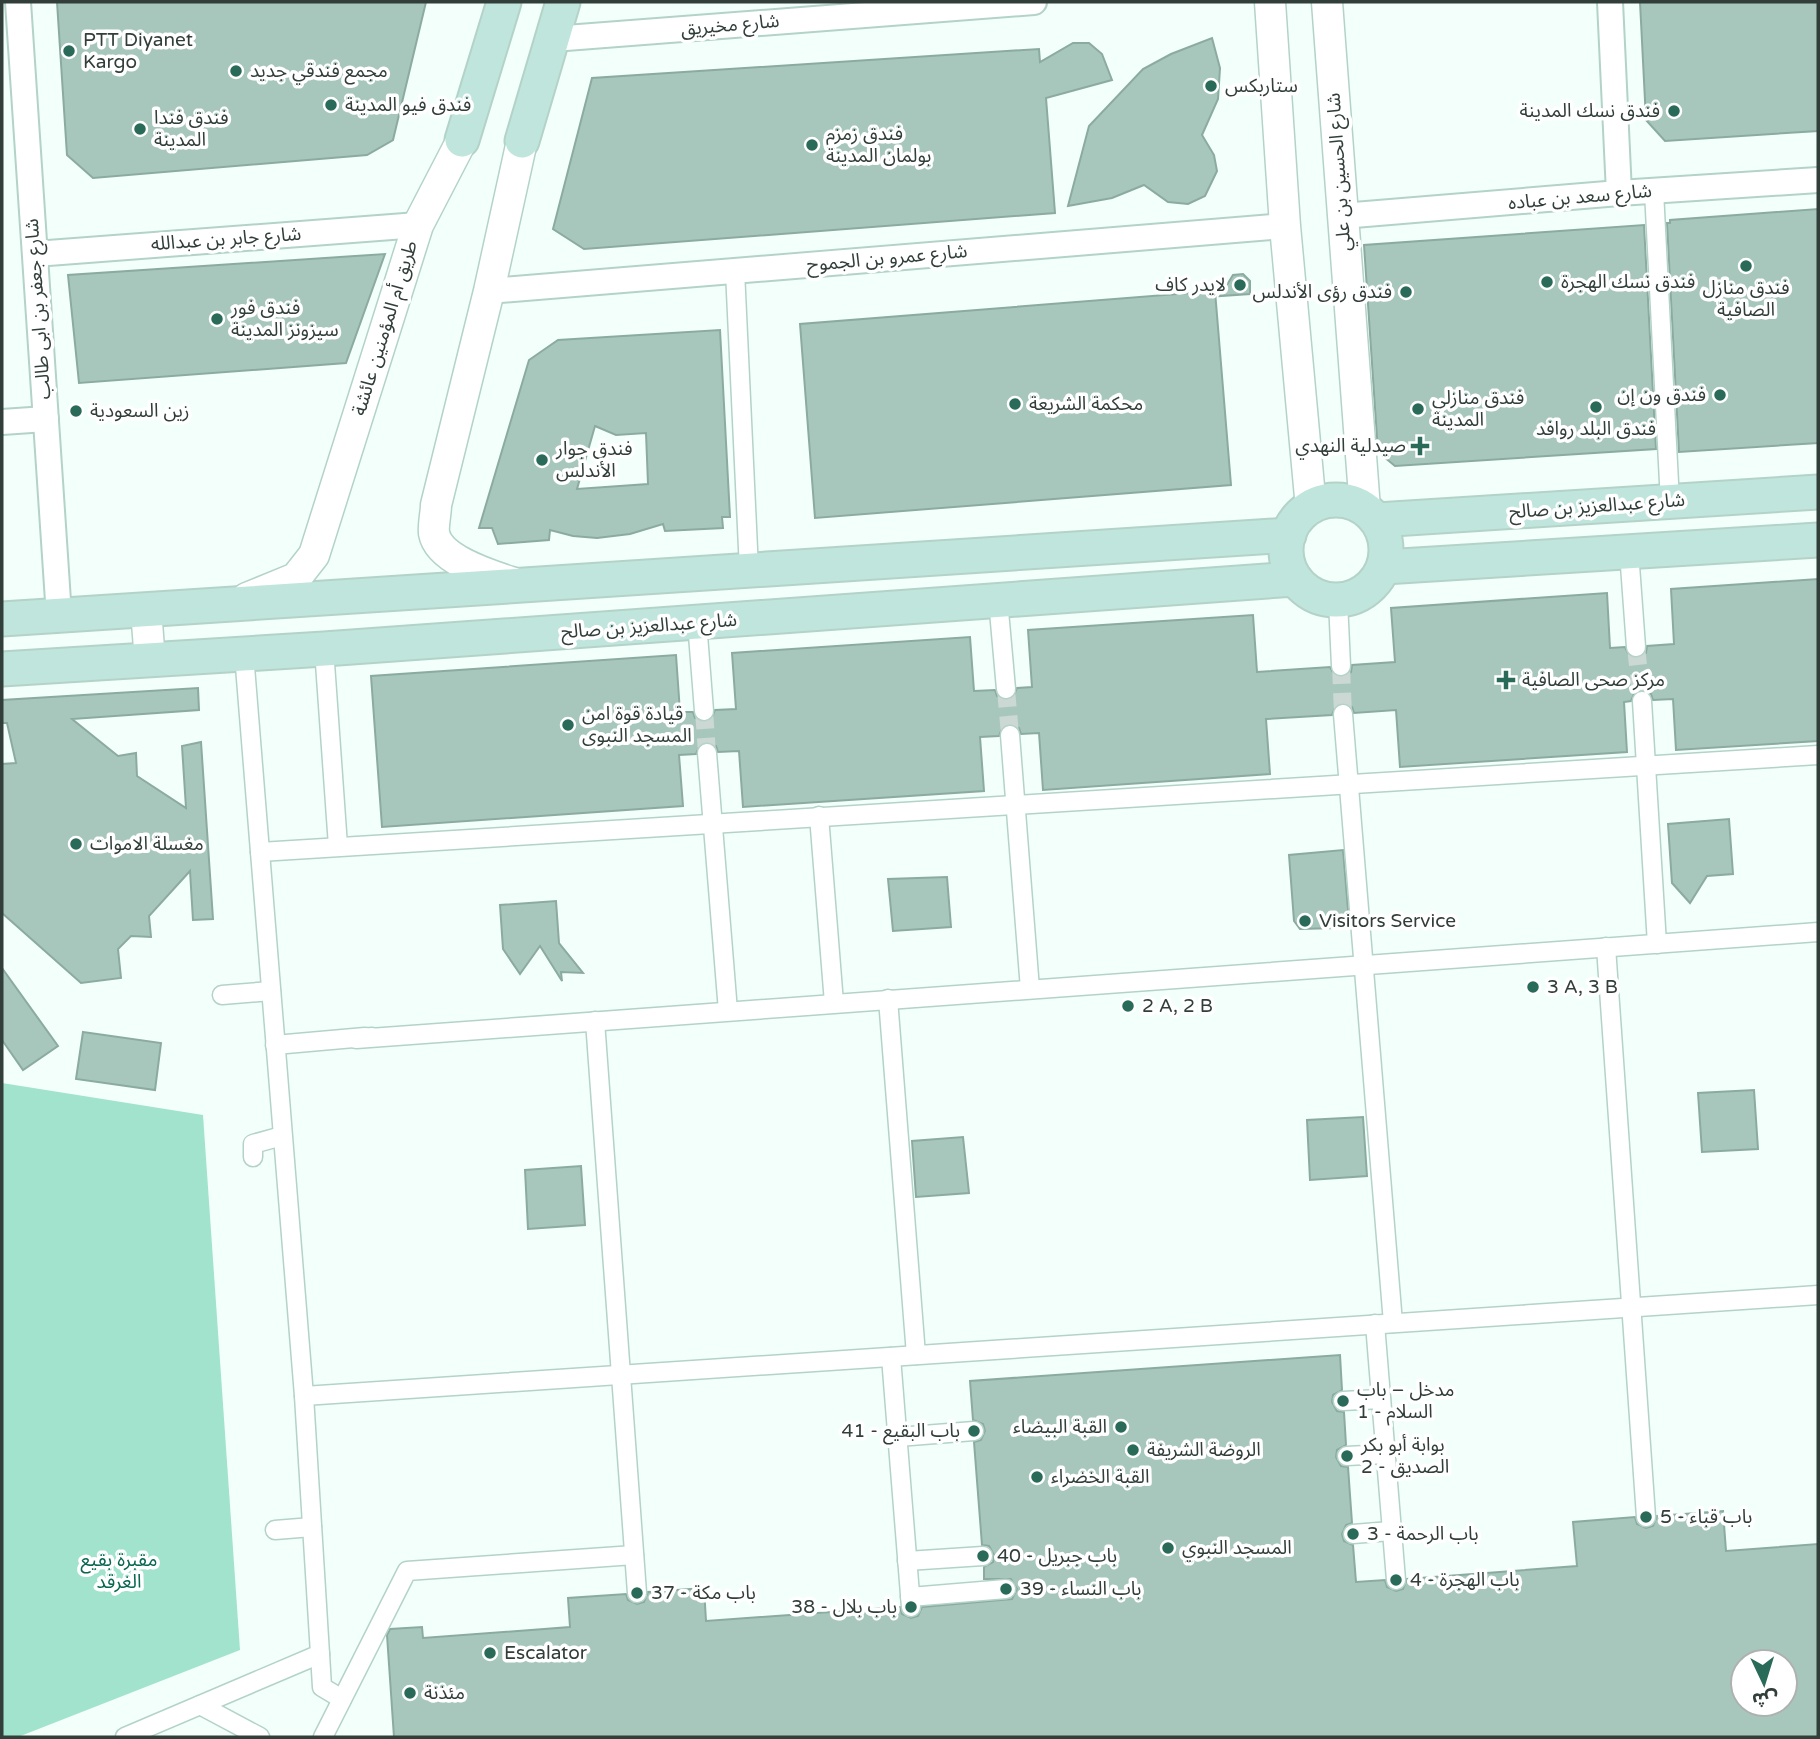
<svg xmlns="http://www.w3.org/2000/svg" width="1820" height="1739" font-family="'Varela Round','Noto Sans Arabic',sans-serif">
	<style>
		.green { fill: #a2e3ce }
		.building { fill: #a7c7bc; stroke: #8caba0; stroke-width: 2; fill-rule: evenodd }
		.lines { fill: none; stroke-linecap: round; stroke-linejoin: round }
		.pedestrian-tunnel { stroke: #cbd8d3; stroke-width: 18; stroke-dasharray: 18 9; stroke-linecap: butt }
		.pedestrian-casing { stroke: #b4d3c8; stroke-width: 21 }
		.minor-casing { stroke: #b4d3c8; stroke-width: 28 }
		.tertiary-casing { stroke: #b4d3c8; stroke-width: 33 }
		.secondary-casing { stroke: #b4d3c8; stroke-width: 37 }
		.pedestrian { stroke: #fff; stroke-width: 18 }
		.minor { stroke: #fff; stroke-width: 24 }
		.tertiary { stroke: #fff; stroke-width: 30 }
		.secondary { stroke: #c0e5dc; stroke-width: 33 }
		.poi-dot { fill: #2a6a58; stroke: #fff; stroke-width: 2.5 }
		.labels { text-anchor: middle; dominant-baseline: central; stroke-width: 7; stroke-linejoin: round; paint-order: stroke }
		.street-label { font-size: 19px; fill: #313e39; stroke: #fff }
		.poi-label { font-size: 19px; fill: #313e39; stroke: #fff; text-anchor: start }
		.park-label { font-size: 19px; fill: #096752; stroke: #fff }
	</style>
	<rect width="100%" height="100%" fill="#f2fffa"/>
	<polygon class="green" points="2,1083 203,1115 240,1650 18,1737 2,1737"/>
	<g class="building">
		<polygon points="57,2 426,2 393,140 367,155 93,178 67,155"/>
		<polygon points="1640,2 1818,2 1818,131 1665,141 1646,120"/>
		<polygon points="1212,38 1220,68 1218,99 1202,135 1214,155 1217,171 1205,196 1188,204 1168,202 1144,185 1112,198 1068,206 1089,126 1143,69 1171,54"/>
		<polygon points="1073,43 1089,43 1102,54 1112,80 1046,98 1055,213 584,249 553,229 592,78 1039,49 1040,62"/>
		<polygon points="1818,209 1818,443 1679,452 1667,223 1670,223 1670,220"/>
		<polygon points="1644,225 1656,449 1395,466 1378,452 1364,245"/>
		<polygon points="385,254 346,363 79,383 68,275"/>
		<polygon points="1243,274 1250,281 1250,294 1220,296 1233,275"/>
		<polygon points="1215,291 1231,485 815,518 800,324"/>
		<path d="M720 330 730 517H722L723 528 665 531 663 524 630 534 597 538 573 536 550 530 549 540 498 544 492 528H479L529 360 558 340ZM595 426 616 435 646 433 648 484 577 489Z"/>
		<polygon points="1818,579 1818,741 1676,750 1673,699 1653,700 1651,694 1642,690 1635,692 1631,701 1624,702 1627,752 1400,767 1396,710 1354,713 1352,707 1343,703 1336,705 1332,715 1266,719 1270,774 1043,790 1039,733 1021,734 1019,728 1010,724 1003,726 999,736 980,737 984,791 743,807 739,751 718,752 716,746 707,742 700,744 696,754 679,755 683,806 382,827 371,676 676,655 680,712 693,712 695,718 704,722 711,720 715,710 736,709 732,653 970,637 974,691 995,690 997,696 1006,700 1013,698 1017,688 1032,687 1028,630 1253,615 1257,672 1330,667 1335,676 1342,677 1351,672 1352,665 1395,662 1391,608 1607,593 1610,648 1625,647 1630,657 1638,658 1646,653 1647,646 1674,644 1671,589"/>
		<polygon points="198,688 199,710 72,719 118,756 136,753 137,776 186,808 182,746 201,742 213,919 193,920 190,871 149,916 151,937 131,936 118,949 121,978 81,983 2,913 2,764 16,763 7,723 2,723 2,700"/>
		<polygon points="1729,819 1733,874 1707,876 1690,903 1672,883 1668,824"/>
		<polygon points="1343,850 1348,910 1338,928 1300,929 1294,921 1289,855"/>
		<polygon points="947,877 951,927 893,931 888,879"/>
		<polygon points="556,901 559,943 583,973 561,972 562,981 540,946 520,974 503,949 500,905"/>
		<polygon points="2,968 58,1046 23,1070 2,1040"/>
		<polygon points="83,1032 161,1043 155,1090 76,1079"/>
		<polygon points="1754,1090 1758,1149 1702,1152 1698,1093"/>
		<polygon points="1363,1117 1367,1176 1310,1180 1307,1120"/>
		<polygon points="963,1137 969,1193 916,1197 912,1141"/>
		<polygon points="581,1166 585,1225 528,1229 525,1170"/>
		<path d="M1340 1355 1342 1390 1333 1395 1332 1402 1337 1411 1344 1412 1346 1445 1337 1450 1336 1457 1341 1466 1348 1467 1352 1523 1346 1525 1342 1534 1344 1541 1353 1545 1356 1582 1385 1580 1387 1587 1396 1591 1403 1589 1407 1579 1577 1566 1573 1522 1635 1517 1637 1524 1646 1528 1653 1526 1657 1516 1723 1511 1726 1551 1818 1544V1737H394L387 1635 390 1629 422 1627 423 1638 570 1627 568 1598 626 1594 628 1600 637 1604 644 1602 648 1592 704 1588 706 1621 900 1607 902 1614 911 1618 918 1616 922 1607 1012 1599 1017 1589 1011 1579H984V1567L993 1562 994 1555 989 1546 982 1545 974 1442 981 1440 985 1431 983 1424 973 1420 970 1381ZM1743 1662H1785V1704H1743Z"/>
	</g>
	<g class="lines">
		<g class="pedestrian-tunnel">
			<polyline points="1636,647 1642,701"/>
			<polyline points="1341,666 1343,714"/>
			<polyline points="1006,689 1010,735"/>
			<polyline points="704,711 707,753"/>
		</g>
		<defs>
			<g id="pedestrian">
				<polyline points="1654,191 1670,502"/>
				<polyline points="735,271 749,570"/>
				<polyline points="1629,552 1636,647"/>
				<polyline points="998,600 1006,689"/>
				<polyline points="1338,601 1341,666"/>
				<polyline points="697,622 704,711"/>
				<polyline points="324,649 338,846"/>
				<polyline points="1642,701 1657,944"/>
				<polyline points="1343,714 1393,1323"/>
				<polyline points="1010,735 1030,989"/>
				<polyline points="707,753 728,1011"/>
				<polyline points="819,816 834,1003"/>
				<polyline points="260,852 1818,755"/>
				<polyline points="1606,947 1646,1517"/>
				<polyline points="222,995 271,991"/>
				<polyline points="888,999 916,1355"/>
				<polyline points="595,1021 637,1593"/>
				<polyline points="372,1037 356,1039 1818,932"/>
				<polyline points="275,1045 365,1037"/>
				<polyline points="253,1157 253,1144 282,1136"/>
				<polyline points="1375,1324 1396,1580"/>
				<polyline points="891,1357 911,1607"/>
				<polyline points="304,1396 1818,1295"/>
				<polyline points="1343,1401 1381,1399"/>
				<polyline points="898,1437 974,1431"/>
				<polyline points="1347,1456 1385,1454"/>
				<polyline points="275,1530 312,1527"/>
				<polyline points="1353,1534 1391,1531"/>
				<polyline points="907,1561 983,1556"/>
				<polyline points="910,1597 1006,1589"/>
				<polyline points="320,1654 322,1687 342,1699"/>
				<polyline points="200,1705 260,1737"/>
				<polyline points="125,1737 320,1654 304,1396 244,654"/>
				<polyline points="323,1737 407,1571 634,1555"/>
			</g>
			<g id="minor">
				<polyline points="18,2 59,616"/>
				<polyline points="1610,2 1619,193"/>
				<polyline points="553,39 1034,2"/>
				<polyline points="1342,216 1619,193 1818,180"/>
				<polyline points="35,254 418,225"/>
				<polyline points="489,291 1285,226"/>
				<polyline points="2,422 46,419"/>
			</g>
			<g id="tertiary">
				<polyline points="1270,2 1285,226 1311,508"/>
				<polyline points="1327,2 1365,509"/>
				<path d="M517 584C493 576 439 561 434 533 433 525 436 513 436 505L489 291 522 141"/>
				<polyline points="247,598 296,578 314,555 418,225 462,140"/>
				<polyline points="146,610 150,661"/>
			</g>
			<g id="secondary">
				<polyline points="462,140 504,2"/>
				<polyline points="522,141 563,2"/>
				<circle cx="1336" cy="550" r="50"/>
				<polyline points="1377,520 1818,492"/>
				<polyline points="1384,567 1818,540"/>
				<polyline points="2,619 1289,535"/>
				<polyline points="2,669 324,649 1295,579"/>
			</g>
		</defs>
		<use href="#pedestrian" class="pedestrian-casing"/>
		<use href="#minor" class="minor-casing"/>
		<use href="#tertiary" class="tertiary-casing"/>
		<use href="#secondary" class="secondary-casing"/>
		<use href="#pedestrian" class="pedestrian"/>
		<use href="#minor" class="minor"/>
		<use href="#tertiary" class="tertiary"/>
		<use href="#secondary" class="secondary"/>
	</g>
	<g class="poi-dot">
		<circle cx="69" cy="51" r="7"/>
		<circle cx="236" cy="71" r="7"/>
		<circle cx="1211" cy="86" r="7"/>
		<circle cx="331" cy="105" r="7"/>
		<circle cx="1674" cy="111" r="7"/>
		<circle cx="140" cy="129" r="7"/>
		<circle cx="812" cy="145" r="7"/>
		<circle cx="1746" cy="266" r="7"/>
		<circle cx="1547" cy="282" r="7"/>
		<circle cx="1240" cy="285" r="7"/>
		<circle cx="1406" cy="292" r="7"/>
		<circle cx="217" cy="319" r="7"/>
		<circle cx="1720" cy="395" r="7"/>
		<circle cx="1015" cy="404" r="7"/>
		<circle cx="1596" cy="407" r="7"/>
		<circle cx="1418" cy="409" r="7"/>
		<circle cx="76" cy="411" r="7"/>
		<path d="M1416.5 435.5h7v7h7v7h-7v7h-7v-7h-7v-7h7z"/>
		<circle cx="542" cy="460" r="7"/>
		<path d="M1502.5 669.5h7v7h7v7h-7v7h-7v-7h-7v-7h7z"/>
		<circle cx="568" cy="725" r="7"/>
		<circle cx="76" cy="844" r="7"/>
		<circle cx="1305" cy="921" r="7"/>
		<circle cx="1533" cy="987" r="7"/>
		<circle cx="1128" cy="1006" r="7"/>
		<circle cx="1343" cy="1401" r="7"/>
		<circle cx="1121" cy="1427" r="7"/>
		<circle cx="974" cy="1431" r="7"/>
		<circle cx="1133" cy="1450" r="7"/>
		<circle cx="1347" cy="1456" r="7"/>
		<circle cx="1037" cy="1477" r="7"/>
		<circle cx="1646" cy="1517" r="7"/>
		<circle cx="1353" cy="1534" r="7"/>
		<circle cx="1168" cy="1548" r="7"/>
		<circle cx="983" cy="1556" r="7"/>
		<circle cx="1396" cy="1580" r="7"/>
		<circle cx="1006" cy="1589" r="7"/>
		<circle cx="637" cy="1593" r="7"/>
		<circle cx="911" cy="1607" r="7"/>
		<circle cx="490" cy="1653" r="7"/>
		<circle cx="410" cy="1693" r="7"/>
	</g>
	<g class="labels">
		<g class="street-label">
			<text transform="translate(730 25) rotate(-5)">شارع مخيريق</text>
			<text transform="translate(1339 172) rotate(-94)">شارع الحسين بن علي</text>
			<text transform="translate(1580 197) rotate(-5)">شارع سعد بن عباده</text>
			<text transform="translate(226 239) rotate(-4)">شارع جابر بن عبدالله</text>
			<text transform="translate(887 258) rotate(-5)">شارع عمرو بن الجموح</text>
			<text transform="translate(38 309) rotate(-94)">شارع جعفر بن ابى طالب</text>
			<text transform="translate(385 328) rotate(-73)">طريق أم المؤمنين عائشة</text>
			<text transform="translate(1597 506) rotate(-4)">شارع عبدالعزيز بن صالح</text>
			<text transform="translate(649 626) rotate(-4)">شارع عبدالعزيز بن صالح</text>
		</g>
		<g class="poi-label">
			<text x="83" y="40">PTT Diyanet<tspan x="83" dy="22">Kargo</tspan></text>
			<text x="250" y="71">مجمع فندقي جديد</text>
			<text x="1225" y="86">ستاربكس</text>
			<text x="345" y="105">فندق فيو المدينة</text>
			<text x="1660" y="111" text-anchor="end">فندق نسك المدينة</text>
			<text x="154" y="118">فندق فندا<tspan x="154" dy="22">المدينة</tspan></text>
			<text x="826" y="134">فندق زمزم<tspan x="826" dy="22">بولمان المدينة</tspan></text>
			<text x="1561" y="282">فندق نسك الهجرة</text>
			<text x="1226" y="285" text-anchor="end">لايدر كاف</text>
			<text x="1746" y="288" text-anchor="middle">فندق منازل<tspan x="1746" dy="22">الصافية</tspan></text>
			<text x="1392" y="292" text-anchor="end">فندق رؤى الأندلس</text>
			<text x="231" y="308">فندق فور<tspan x="231" dy="22">سيزونز المدينة</tspan></text>
			<text x="1706" y="395" text-anchor="end">فندق ون إن</text>
			<text x="1432" y="398">فندق منازلي<tspan x="1432" dy="22">المدينة</tspan></text>
			<text x="1029" y="404">محكمة الشريعة</text>
			<text x="90" y="411">زين السعودية</text>
			<text x="1596" y="429" text-anchor="middle">فندق البلد روافد</text>
			<text x="1406" y="446" text-anchor="end">صيدلية النهدي</text>
			<text x="556" y="449">فندق جوار<tspan x="556" dy="22">الأندلس</tspan></text>
			<text x="1522" y="680">مركز صحى الصافية</text>
			<text x="582" y="714">قيادة قوة امن<tspan x="582" dy="22">المسجد النبوى</tspan></text>
			<text x="90" y="844">مغسلة الاموات</text>
			<text x="1319" y="921">Visitors Service</text>
			<text x="1547" y="987">3 A, 3 B</text>
			<text x="1142" y="1006">2 A, 2 B</text>
			<text x="1357" y="1390">مدخل – باب<tspan x="1357" dy="22">السلام - 1</tspan></text>
			<text x="1107" y="1427" text-anchor="end">القبة البيضاء</text>
			<text x="960" y="1431" text-anchor="end">باب البقيع - 41</text>
			<text x="1361" y="1445">بوابة أبو بكر<tspan x="1361" dy="22">الصديق - 2</tspan></text>
			<text x="1147" y="1450">الروضة الشريفة</text>
			<text x="1051" y="1477">القبة الخضراء</text>
			<text x="1660" y="1517">باب قباء - 5</text>
			<text x="1367" y="1534">باب الرحمة - 3</text>
			<text x="1182" y="1548">المسجد النبوي</text>
			<text x="997" y="1556">باب جبريل - 40</text>
			<text x="1410" y="1580">باب الهجرة - 4</text>
			<text x="1020" y="1589">باب النساء - 39</text>
			<text x="651" y="1593">باب مكة - 37</text>
			<text x="897" y="1607" text-anchor="end">باب بلال - 38</text>
			<text x="504" y="1653">Escalator</text>
			<text x="424" y="1693">مئذنة</text>
		</g>
		<g class="park-label">
			<text x="119" y="1560">مقبرة بقيع<tspan x="119" dy="22">الغرقد</tspan></text>
		</g>
	</g>
	<rect width="1820" height="1739" fill="none" stroke="#313e39" stroke-width="7"/>
	<g transform="translate(1764 1683) rotate(176)"><circle r="33" fill="#ffffff" stroke="#adb2b0" stroke-width="2"/>
	<path d="M0-5L12 26L0 18L-12 26Z" fill="#2a6a58"/>
	<text y="-10" font-size="19" font-weight="bold" text-anchor="middle" fill="#313e39">ش</text>
	</g>
</svg>
